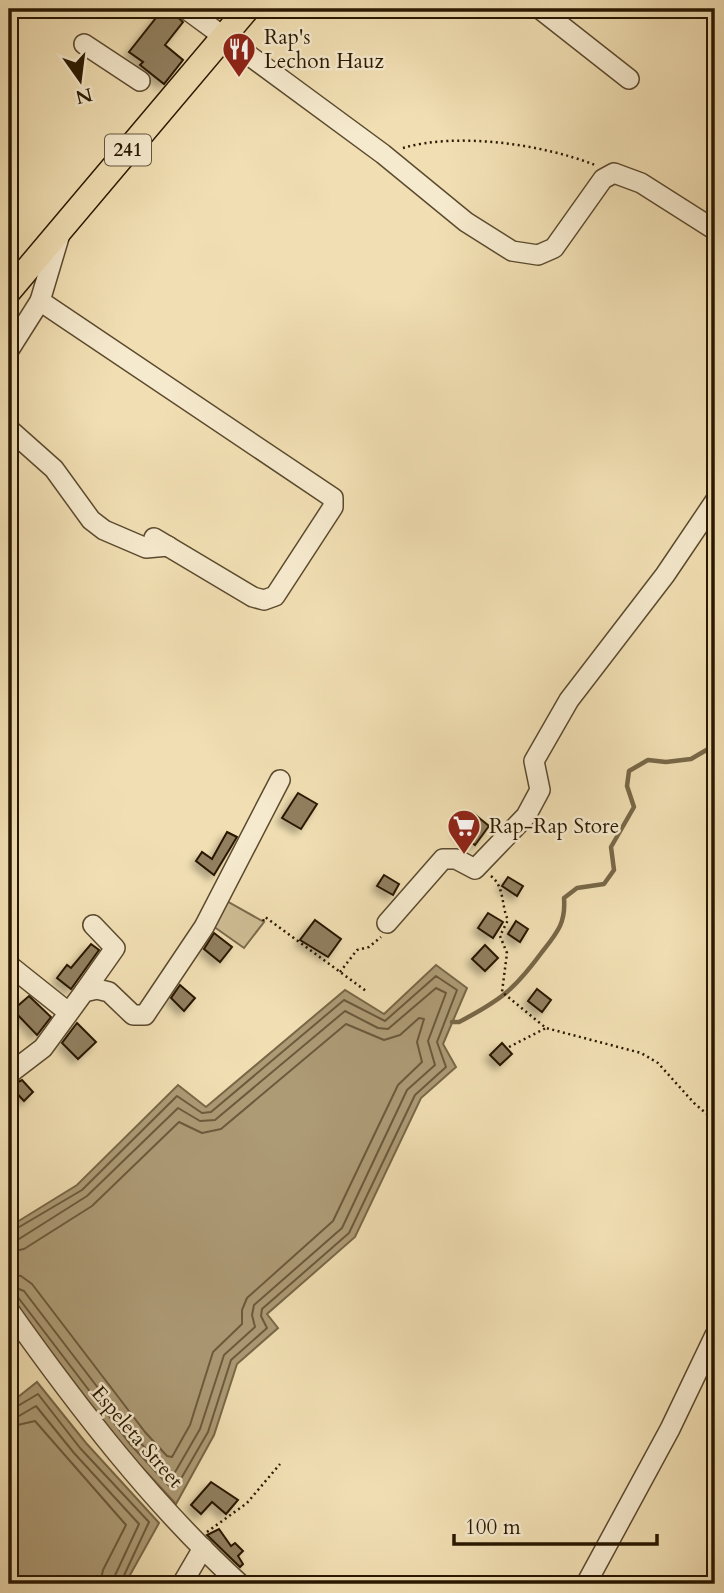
<svg xmlns="http://www.w3.org/2000/svg" width="724" height="1593" font-family="Cardo,serif">
	<style>
		.green { fill: #cfbd95; stroke: #7c6a4b; stroke-width: 2 }
		.water { fill: #ad9b76; stroke: #786747; stroke-width: 2 }
		.lines { fill: none; stroke-linecap: round; stroke-linejoin: round }
		.shore { stroke: #6b5a3c; stroke-width: 2 }
		.stream { stroke: #786747; stroke-width: 4.5 }
		.building { fill: #917f5e; stroke: #291801; stroke-width: 2; filter: url(#shadow) }
		.minor-casing { stroke: #5b4a2e; stroke-width: 22 }
		.major-casing { stroke: #291801; stroke-width: 27 }
		.path { stroke: #291801; stroke-width: 2.5; stroke-dasharray: 2 3.5; stroke-linecap: butt }
		.minor { stroke: #f6eace; stroke-width: 19 }
		.major { stroke: #f1dfb3; stroke-width: 24 }
		.labels { text-anchor: middle; dominant-baseline: central; stroke-width: 5; stroke-linejoin: round; paint-order: stroke }
		.shield { fill: #f6eace; stroke: #66573e; stroke-width: 2 }
		.shield-label { font-size: 19px; font-weight: bold; fill: #291801 }
		.poi-label { font-size: 21px; fill: #291801; stroke: #f6eace; text-anchor: start }
		.street-label { font-size: 21px; fill: #291801; stroke: #f6eace }
	</style>
	<defs>
		<filter id="shadow"><feDropShadow dx="-5" dy="5" stdDeviation="3.5" flood-color="#0004"/></filter>
	</defs>
	<rect width="100%" height="100%" fill="#f1dfb3"/>
	<filter id="stains"><feTurbulence type="fractalNoise" baseFrequency=".00286" numOctaves="4"/><feColorMatrix values="0 0 0 0 .2 0 0 0 0 .09 0 0 0 0 .02 0 0 0 .5 -.17"/></filter>
	<radialGradient id="worn" r=".72"><stop offset=".6" stop-color="#630" stop-opacity="0"/><stop offset="1" stop-color="#630" stop-opacity=".3"/></radialGradient>
	<polygon class="green" points="216,895 264,922 244,948 203,919"/>
	<g class="water">
		<polygon points="436,965 467,988 443,1044 456,1067 421,1098 355,1237 267,1314 278,1328 237,1364 214,1435 176,1504 125,1449 9,1297 9,1227 77,1185 178,1085 206,1107 345,990 384,1014"/>
		<polygon points="37,1382 86,1443 159,1523 125,1584 9,1584 9,1397 13,1401"/>
	</g>
	<g class="lines">
		<g class="shore">
			<polyline points="9,1233 82,1190 177,1096 202,1113 211,1112 344,1000 385,1021 436,976 457,990 437,1042 446,1067 415,1095 349,1233 262,1309 261,1316 267,1328 231,1360 208,1432 175,1489 171,1488 130,1444 17,1296 9,1293"/>
			<polyline points="9,1242 19,1239 87,1196 178,1108 200,1121 215,1120 345,1011 378,1028 388,1029 436,988 446,993 428,1041 435,1065 407,1090 342,1228 254,1305 252,1315 255,1327 224,1355 200,1429 174,1474 169,1474 137,1439 24,1291 9,1285"/>
			<polyline points="9,1252 24,1249 92,1206 179,1122 202,1133 221,1129 346,1024 384,1040 400,1035 419,1018 424,1019 417,1042 422,1062 398,1085 333,1221 247,1298 242,1310 242,1324 213,1352 190,1425 172,1457 167,1456 145,1432 32,1284 21,1276 9,1274"/>
			<polyline points="9,1407 16,1407 38,1394 80,1448 149,1522 120,1584"/>
			<polyline points="9,1416 19,1416 36,1406 74,1453 139,1524 111,1584"/>
			<polyline points="9,1427 35,1421 126,1525 103,1570 100,1584"/>
		</g>
		<path class="stream" d="M452 1022H459C501 1000 514 990 542 952 557 933 566 923 564 898L577 888 604 884 614 870 611 847 634 807 627 786 629 771 648 760 666 762 691 759 715 745"/>
	</g>
	<g class="building">
		<polygon points="163,9 169,9 183,22 165,45 183,60 164,84 140,65 143,62 129,52"/>
		<polygon points="298,793 317,804 301,829 282,818"/>
		<polygon points="473,813 489,826 475,845 458,832"/>
		<polygon points="227,832 237,837 214,875 196,861 202,852 212,859"/>
		<polygon points="384,875 399,884 393,895 377,886"/>
		<polygon points="508,877 523,886 517,896 502,886"/>
		<polygon points="488,913 503,922 493,938 478,928"/>
		<polygon points="315,920 341,939 328,957 300,940"/>
		<polygon points="516,921 528,929 520,942 508,934"/>
		<polygon points="214,933 232,947 220,962 204,949"/>
		<polygon points="91,944 99,950 71,989 57,978 67,965 71,968"/>
		<polygon points="485,945 498,958 485,971 472,959"/>
		<polygon points="180,985 195,998 184,1011 171,998"/>
		<polygon points="537,989 551,1000 542,1012 528,1001"/>
		<polygon points="29,996 51,1017 37,1035 13,1010"/>
		<polygon points="77,1023 96,1042 78,1059 62,1043"/>
		<polygon points="502,1043 512,1054 500,1065 490,1055"/>
		<polygon points="22,1080 33,1092 24,1101 10,1086"/>
		<polygon points="211,1482 238,1500 226,1514 212,1502 201,1514 191,1505"/>
		<polygon points="219,1529 231,1546 235,1543 243,1551 238,1556 243,1564 240,1567 207,1535"/>
	</g>
	<g class="lines">
		<defs>
			<g id="minor">
				<polyline points="186,9 383,154 466,222 512,251 538,255 554,248 603,179 614,173 641,183 715,230"/>
				<polyline points="540,9 629,79"/>
				<polyline points="84,44 140,81"/>
				<polyline points="40,301 333,498 333,507 275,596 264,600 253,597 154,538"/>
				<polyline points="9,350 40,301 60,234"/>
				<polyline points="9,429 54,469 91,520 104,530 146,548 168,546"/>
				<polyline points="387,923 443,859 456,859 475,869 526,816 540,790 534,761 569,700 665,575 715,501"/>
				<polyline points="9,965 68,1012"/>
				<polyline points="84,992 115,948 93,925"/>
				<polyline points="9,1074 43,1048 84,992 97,989 109,992 133,1015 145,1015 204,927 280,780"/>
				<path d="M9 1310C77 1406 153 1505 240 1584"/>
				<polyline points="182,1584 203,1548"/>
				<polyline points="586,1584 670,1429 715,1335"/>
			</g>
			<polyline id="major" points="9,291 247,9"/>
		</defs>
		<use href="#minor" class="minor-casing"/>
		<use href="#major" class="major-casing"/>
		<g class="path">
			<path d="M403 148C457 132 542 144 595 165"/>
			<path d="M491 876C505 887 501 906 508 920L500 936 507 953 502 992 546 1028 641 1053 658 1063 694 1103 715 1121"/>
			<polyline points="263,921 265,917 366,991"/>
			<polyline points="340,972 357,950 369,947 381,937"/>
			<polyline points="509,1047 546,1028"/>
			<polyline points="207,1532 247,1503 280,1464"/>
		</g>
		<use href="#minor" class="minor"/>
		<use href="#major" class="major"/>
	</g>
	<defs>
		<symbol id="restaurant-pin" viewBox="-11 -11 22 30"><path d="M0 17L-7.5 6A9.5 9.5 0 1 1 7.5 6Z" fill="#8f2418" stroke="#f6eace"/><path d="M-5-6h1v4h1v-4h1v4h1v-4h1v5L-1.5 .5V6h-2V.5L-5-1ZM5-6V6H3V1.5H1.5Q1.5-4 5-6Z" fill="#fff"/></symbol>
		<symbol id="supermarket-pin" viewBox="-11 -11 22 30"><path d="M0 17L-7.5 6A9.5 9.5 0 1 1 7.5 6Z" fill="#8f2418" stroke="#f6eace"/><path d="M-6-5.5h2.5l.6 2H6L4.5 2H-2.5L-4.4-4H-6ZM-1.5 3.2a1.3 1.3 0 1 0 .1 0ZM3 3.2a1.3 1.3 0 1 0 .1 0Z" fill="#fff"/></symbol>
	</defs>
	<g fill-rule="evenodd">
		<use href="#restaurant-pin" x="220" y="30" width="38" height="52"/>
		<use href="#supermarket-pin" x="445" y="807" width="38" height="52"/>
	</g>
	<g class="labels">
		<rect class="shield" x="105" y="134.5" width="46" height="31" rx="5"/>
		<g class="shield-label">
			<text x="128" y="150">241</text>
		</g>
		<g class="poi-label">
			<text x="264" y="37">Rap's<tspan x="264" dy="24">Lechon Hauz</tspan></text>
			<text x="489" y="826">Rap-Rap Store</text>
		</g>
		<g class="street-label">
			<text transform="translate(137 1437) rotate(49)">Espeleta Street</text>
		</g>
	</g>
	<rect width="724" height="1593" fill="none" stroke="#f1dfb3" stroke-width="35"/>
	<rect x="10" y="10" width="703" height="1572" fill="none" stroke="#291801" stroke-width="3.5"/>
	<rect x="18" y="18" width="689" height="1558" fill="none" stroke="#291801" stroke-width="2"/>
	<g transform="translate(80 80) rotate(166)" stroke="#f6eace" stroke-width="5" paint-order="stroke">
	<path d="M0-5L12 26L0 18L-12 26Z" fill="#291801"/>
	<text y="-10" font-size="19" font-weight="bold" text-anchor="middle" fill="#291801">N</text>
	</g>
	<path d="M454 1534v10h203v-10" fill="none" stroke="#291801" stroke-width="3.5"/>
	<text x="465" y="1534" font-size="21" fill="#291801" stroke="#f6eace" stroke-width="5" paint-order="stroke">100 m</text>
	<rect width="100%" height="100%" filter="url(#stains)"/>
	<rect width="100%" height="100%" fill="url(#worn)"/>
</svg>
